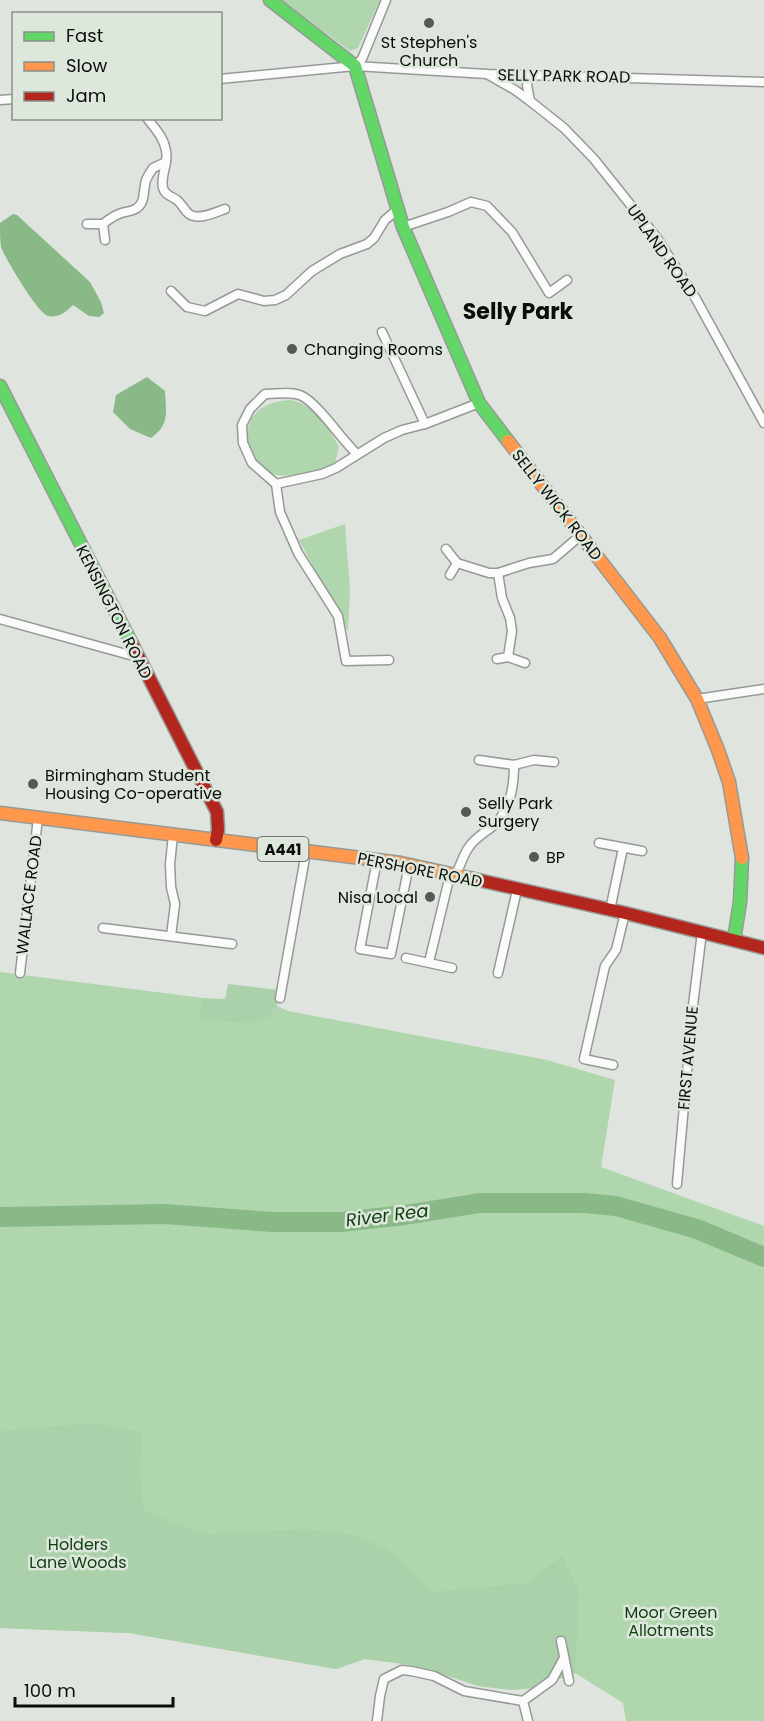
<svg xmlns="http://www.w3.org/2000/svg" width="764" height="1721" font-family="Poppins,sans-serif">
	<style>
		.green { fill: #afd6ad }
		.forest { fill: #aad1a9 }
		.water { fill: #8ab988 }
		.lines { fill: none; stroke-linecap: round; stroke-linejoin: round }
		.river { stroke: #8ab988; stroke-width: 20 }
		.street-casing { stroke: #969a96; stroke-width: 11 }
		.fast-casing { stroke: #969a96; stroke-width: 15 }
		.slow-casing { stroke: #969a96; stroke-width: 15 }
		.jam-casing { stroke: #969a96; stroke-width: 15 }
		.street { stroke: #fafbfa; stroke-width: 8 }
		.fast { stroke: #63d668; stroke-width: 12 }
		.slow { stroke: #ff974d; stroke-width: 12 }
		.jam { stroke: #b3261e; stroke-width: 12 }
		.poi-dot { fill: #555955; stroke: #dde7dc; stroke-width: 2 }
		.labels { text-anchor: middle; dominant-baseline: central; stroke-width: 5; stroke-linejoin: round; paint-order: stroke }
		.shield { fill: #dde7dc; stroke: #494f49; stroke-width: 1.5 }
		.shield-label { font-size: 15px; font-weight: bold; fill: #0a0e0a }
		.poi-label { font-size: 16px; fill: #0a0e0a; stroke: #dde7dc; text-anchor: start }
		.street-label { font-size: 16px; fill: #0a0e0a; stroke: #dde7dc }
		.park-label { font-size: 16px; fill: #103f11; stroke: #dde7dc }
		.water-label { font-size: 18px; font-style: italic; fill: #0e3d0e; stroke: #dde7dc }
		.district-label { font-size: 22px; font-weight: bold; fill: #0a0e0a; stroke: #dde7dc }
	</style>
	<rect width="100%" height="100%" fill="#dfe4df"/>
	<g class="green">
		<polygon points="281,0 380,0 358,48 350,51"/>
		<path d="M290 400C295 401 300 402 304 405 317 412 333 434 339 447L335 463C329 465 324 469 318 471 310 474 285 477 277 475 250 471 238 432 256 413 265 403 278 401 290 400Z"/>
		<polygon points="345,524 350,590 348,631 299,540"/>
		<polygon points="0,972 203,998 199,1020 270,1017 277,1006 288,1011 547,1060 615,1080 601,1167 764,1226 764,1721 626,1721 623,1703 575,1673 533,1688 513,1690 478,1686 431,1670 405,1664 365,1659 336,1669 129,1633 0,1628"/>
	</g>
	<g class="forest">
		<polygon points="228,984 278,990 277,1006 270,1017 249,1023 198,1020 203,998 225,999"/>
		<polygon points="94,1423 142,1432 140,1474 143,1509 175,1524 206,1534 306,1529 351,1534 389,1550 433,1592 528,1583 562,1556 579,1590 575,1673 533,1688 513,1690 478,1686 431,1670 405,1664 365,1659 336,1669 129,1633 0,1628 0,1431"/>
	</g>
	<g class="water">
		<path d="M13 214 17 215 90 282 101 302 104 313 99 317 89 316 73 305C66 312 59 318 48 316 38 314 5 258 1 247 0 240 0 231 0 223Z"/>
		<path d="M147 377 165 391C166 412 170 425 151 438L130 429 113 412 116 395Z"/>
	</g>
	<g class="lines">
		<polyline class="river" points="0,1217 165,1214 272,1222 342,1222 405,1215 480,1203 584,1203 616,1206 697,1229 764,1257"/>
		<defs>
			<g id="street">
				<polyline points="355,66 362,59 386,0"/>
				<polyline points="487,74 515,90 530,101 564,128 594,159 657,238 696,299 764,423"/>
				<polyline points="528,74 527,85 530,101"/>
				<polyline points="220,79 355,66 487,74 764,82"/>
				<polyline points="0,100 14,99"/>
				<path d="M147 118C155 129 164 137 166 151 169 163 160 175 163 188 165 195 171 196 177 200 182 204 184 210 189 214 198 221 216 212 225 209"/>
				<polyline points="87,224 103,224"/>
				<polyline points="403,227 448,212 471,202 487,206 512,232 549,293 567,280"/>
				<path d="M105 240 103 224C108 220 113 216 119 214 125 211 132 212 137 208 145 202 143 194 145 185 145 179 150 173 153 168L166 162"/>
				<polyline points="171,291 187,307 205,311 238,294 264,301 275,300 286,295 312,271 340,254 367,244 374,238 385,220 398,209"/>
				<polyline points="382,332 425,424"/>
				<path d="M276 484 252 463 243 443 242 425 250 409 265 394C277 394 292 391 302 396 318 404 342 440 357 454"/>
				<polyline points="446,549 457,563 450,575"/>
				<polyline points="457,563 489,573 498,573 529,563 553,559 581,535"/>
				<polyline points="498,573 502,598 510,618 512,631 508,657"/>
				<polyline points="0,619 137,657"/>
				<polyline points="497,659 508,657 525,663"/>
				<polyline points="389,660 346,661 338,616 298,553 280,512 276,484 322,474 336,468 384,438 402,430 425,424 479,403"/>
				<polyline points="697,699 764,689"/>
				<polyline points="479,760 514,765 534,760 554,762"/>
				<polyline points="599,843 642,851"/>
				<polyline points="377,860 360,949 391,954 409,865"/>
				<path d="M455 876C460 867 463 855 469 847 476 836 489 831 497 822 511 807 514 784 514 765"/>
				<polyline points="610,910 623,848"/>
				<polyline points="103,928 232,944"/>
				<polyline points="171,936 175,904 171,887 170,864 173,835"/>
				<polyline points="406,958 452,968"/>
				<polyline points="429,962 450,875"/>
				<polyline points="20,973 38,818"/>
				<polyline points="498,973 517,890"/>
				<polyline points="280,998 306,852"/>
				<polyline points="613,1065 584,1059 605,966 616,950 625,913"/>
				<polyline points="677,1184 693,1005 702,932"/>
				<polyline points="561,1641 569,1681"/>
				<polyline points="377,1721 380,1696 384,1679 402,1670 411,1671 434,1676 464,1691 523,1701"/>
				<polyline points="528,1721 523,1701 552,1680 564,1658"/>
			</g>
			<g id="fast">
				<polyline points="270,0 355,66 403,227 479,403 508,441"/>
				<polyline points="0,386 132,644"/>
				<polyline points="734,940 740,902 742,858"/>
			</g>
			<g id="slow">
				<polyline points="508,441 660,638 697,699 718,750 729,782 742,858"/>
				<polyline points="0,813 401,863 474,879"/>
			</g>
			<g id="jam">
				<polyline points="132,644 217,812 218,830 216,840"/>
				<polyline points="474,879 625,913 764,948"/>
			</g>
		</defs>
		<use href="#street" class="street-casing"/>
		<use href="#fast" class="fast-casing"/>
		<use href="#slow" class="slow-casing"/>
		<use href="#jam" class="jam-casing"/>
		<use href="#street" class="street"/>
		<use href="#fast" class="fast"/>
		<use href="#slow" class="slow"/>
		<use href="#jam" class="jam"/>
	</g>
	<g class="poi-dot">
		<circle cx="429" cy="23" r="6"/>
		<circle cx="292" cy="349" r="6"/>
		<circle cx="33" cy="784" r="6"/>
		<circle cx="466" cy="812" r="6"/>
		<circle cx="534" cy="857" r="6"/>
		<circle cx="430" cy="897" r="6"/>
	</g>
	<g class="labels">
		<rect class="shield" x="257.5" y="837" width="51" height="24" rx="4.5"/>
		<g class="shield-label">
			<text x="283" y="849">A441</text>
		</g>
		<g class="poi-label">
			<text x="429" y="42" text-anchor="middle">St Stephen's<tspan x="429" dy="18">Church</tspan></text>
			<text x="304" y="349">Changing Rooms</text>
			<text x="45" y="775">Birmingham Student<tspan x="45" dy="18">Housing Co-operative</tspan></text>
			<text x="478" y="803">Selly Park<tspan x="478" dy="18">Surgery</tspan></text>
			<text x="546" y="857">BP</text>
			<text x="418" y="897" text-anchor="end">Nisa Local</text>
		</g>
		<g class="street-label">
			<text transform="translate(564 76) rotate(1)">SELLY PARK ROAD</text>
			<text transform="translate(662 251) rotate(55)">UPLAND ROAD</text>
			<text transform="translate(557 505) rotate(52)">SELLY WICK ROAD</text>
			<text transform="translate(114 612) rotate(63)">KENSINGTON ROAD</text>
			<text transform="translate(420 870) rotate(11)">PERSHORE ROAD</text>
			<text transform="translate(29 895) rotate(-83)">WALLACE ROAD</text>
			<text transform="translate(688 1058) rotate(-85)">FIRST AVENUE</text>
		</g>
		<g class="park-label">
			<text x="78" y="1544">Holders<tspan x="78" dy="18">Lane Woods</tspan></text>
			<text x="671" y="1612">Moor Green<tspan x="671" dy="18">Allotments</tspan></text>
		</g>
		<g class="water-label">
			<text transform="translate(387 1215) rotate(-7)">River Rea</text>
		</g>
		<g class="district-label">
			<text x="518" y="311">Selly Park</text>
		</g>
	</g>
	<rect x="12" y="12" width="210" height="108" fill="#dde7dc" stroke="#899088" stroke-width="1.5"/>
	<rect x="24" y="32" width="30" height="9" fill="#63d668" stroke="#899088" stroke-width="1.5"/>
	<text x="66" y="42" font-size="18" fill="#0a0e0a">Fast</text>
	<rect x="24" y="62" width="30" height="9" fill="#ff974d" stroke="#899088" stroke-width="1.5"/>
	<text x="66" y="72" font-size="18" fill="#0a0e0a">Slow</text>
	<rect x="24" y="92" width="30" height="9" fill="#b3261e" stroke="#899088" stroke-width="1.5"/>
	<text x="66" y="102" font-size="18" fill="#0a0e0a">Jam</text>
	<path d="M15 1697v9h158v-9" fill="none" stroke="#0a0e0a" stroke-width="3"/>
	<text x="24" y="1697" font-size="18" fill="#0a0e0a" stroke="#dde7dc" stroke-width="4.5" paint-order="stroke">100 m</text>
</svg>
